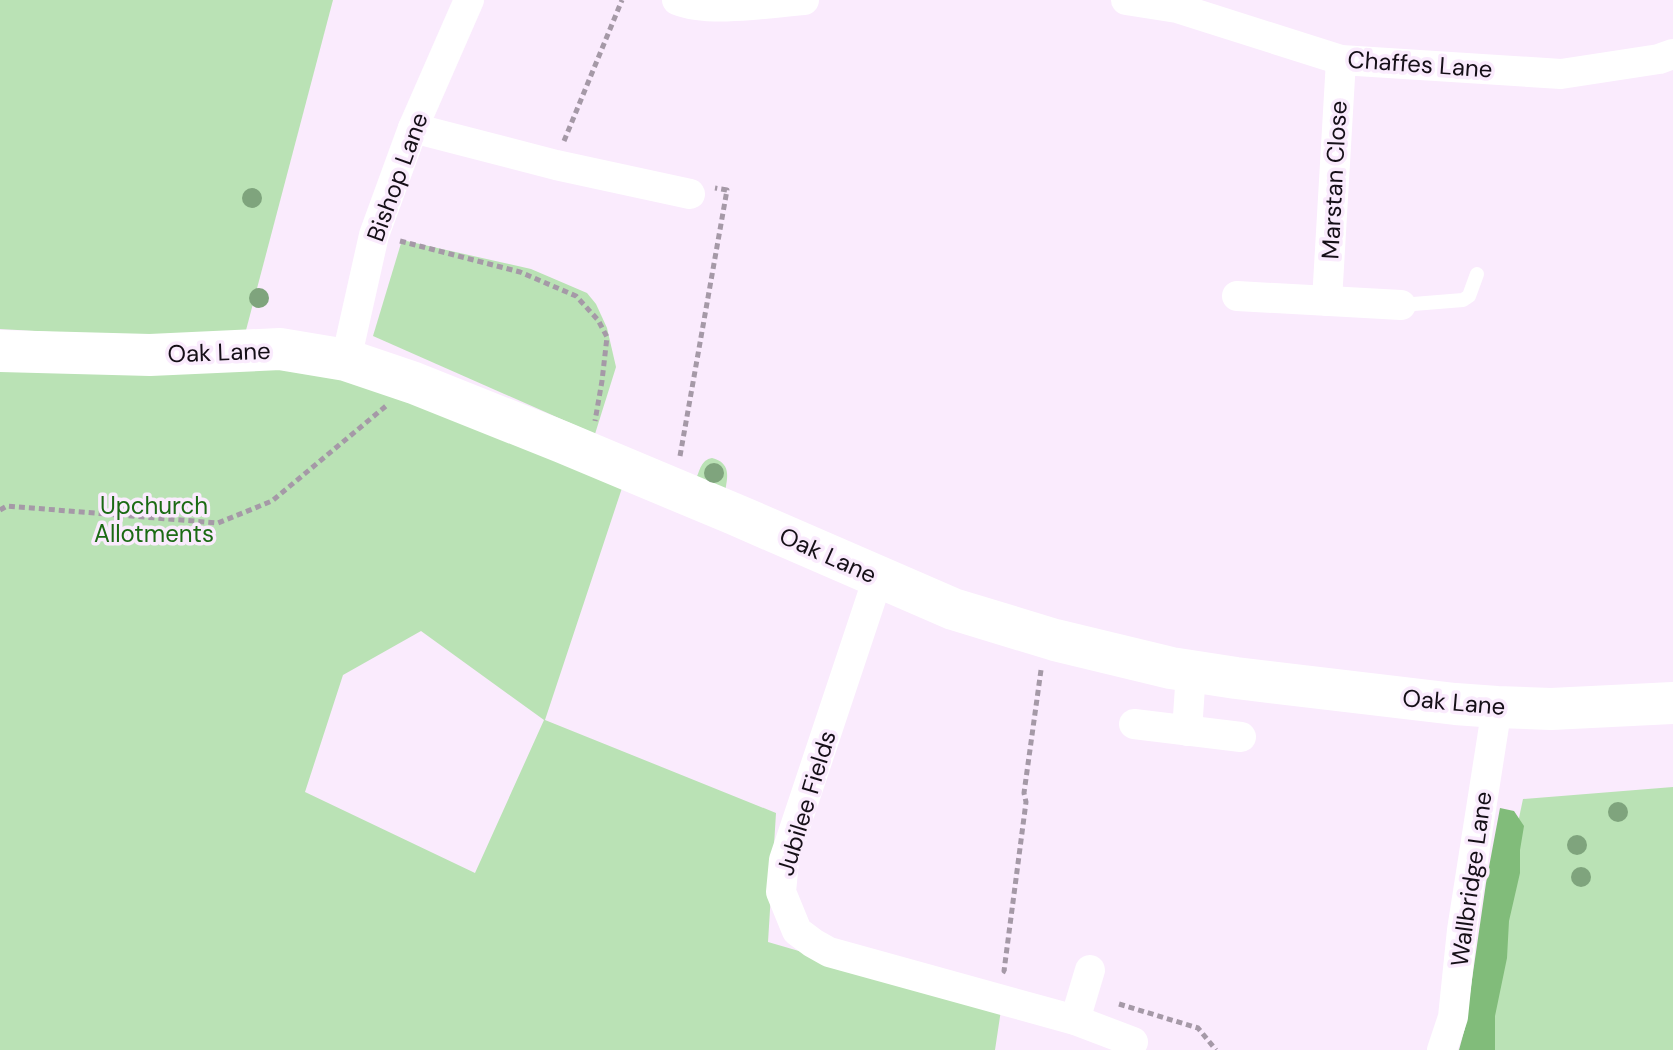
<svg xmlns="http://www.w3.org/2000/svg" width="1673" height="1050" font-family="'DM Sans',sans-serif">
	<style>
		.green { fill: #bae2b5; fill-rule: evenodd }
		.forest { fill: #81bc7a }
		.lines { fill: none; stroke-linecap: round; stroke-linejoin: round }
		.path { stroke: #a599a7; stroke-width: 5; stroke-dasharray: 6 4; stroke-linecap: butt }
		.lane { stroke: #fff; stroke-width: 14 }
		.street { stroke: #fff; stroke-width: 30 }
		.secondary { stroke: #fff; stroke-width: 42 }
		.tree { fill: #7fa47d }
		.labels { text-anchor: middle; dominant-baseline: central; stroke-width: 7; stroke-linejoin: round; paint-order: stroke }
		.street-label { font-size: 24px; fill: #150f17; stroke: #faebfd }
		.park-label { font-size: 24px; fill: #1b6a14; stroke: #faebfd }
	</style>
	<rect width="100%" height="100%" fill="#faebfd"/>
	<g class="green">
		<polygon points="0,0 333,0 245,334 104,335 0,329"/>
		<polygon points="402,240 531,269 587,293 596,304 607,328 616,367 595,434 373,336"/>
		<path d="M0 359 335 372 624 482 545 720 776 813 768 942 1001 1010 995 1050H0ZM421 631 544 720 475 873 305 792 343 675Z"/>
		<path d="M712 458C731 463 728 476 725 492L696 479C700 470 701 460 712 458Z"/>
		<polygon points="1673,787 1673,1050 1470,1050 1523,799"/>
	</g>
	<polygon class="forest" points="1500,808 1514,811 1524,826 1520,850 1520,873 1509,921 1507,958 1495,1016 1495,1050 1459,1050 1465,1028 1486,883"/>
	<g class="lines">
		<g class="path">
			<polyline points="564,141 622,0"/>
			<polyline points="400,241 520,272 576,296 598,320 607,337 602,381 595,421"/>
			<polyline points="680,456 727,190 715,188"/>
			<polyline points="0,510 7,506 218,523 272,501 386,406"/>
			<polyline points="1006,972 1004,971 1026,802 1024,793 1041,670"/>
			<polyline points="1119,1004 1198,1028 1216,1050"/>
		</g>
		<polyline class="lane" points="1401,305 1463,300 1469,296 1477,274"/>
		<g class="street">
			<path d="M677 0C709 13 769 3 804 0"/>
			<polyline points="1126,0 1177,8 1341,60 1561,74 1659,59 1673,54"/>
			<polyline points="413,128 556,165 690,194"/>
			<polyline points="1237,296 1401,305"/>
			<polyline points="1327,301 1341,60"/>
			<polyline points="346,360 374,235 413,128 469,0"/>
			<polyline points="878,578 784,860 781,892 797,931 813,943 829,952 1075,1020 1133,1042"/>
			<polyline points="1134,724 1241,737"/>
			<polyline points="1187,731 1191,672"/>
			<polyline points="1075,1020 1090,970"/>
			<polyline points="1442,1050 1453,1017 1462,930 1497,707"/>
		</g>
		<polyline class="secondary" points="0,351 150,355 280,349 346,360 414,383 562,442 734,514 953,609 1055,640 1171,668 1236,678 1455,704 1497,707 1551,709 1673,703"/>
	</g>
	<g class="tree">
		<circle cx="252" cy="198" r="10"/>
		<circle cx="259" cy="298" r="10"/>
		<circle cx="714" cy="473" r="10"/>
		<circle cx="1618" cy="812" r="10"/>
		<circle cx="1577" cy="845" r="10"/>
		<circle cx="1581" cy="877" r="10"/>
	</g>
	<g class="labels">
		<g class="street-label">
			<text transform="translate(1420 64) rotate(4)">Chaffes Lane</text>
			<text transform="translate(397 177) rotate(-70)">Bishop Lane</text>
			<text transform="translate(1334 180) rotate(-87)">Marstan Close</text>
			<text transform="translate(219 352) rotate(-2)">Oak Lane</text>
			<text transform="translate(828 555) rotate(24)">Oak Lane</text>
			<text transform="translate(1454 702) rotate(5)">Oak Lane</text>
			<text transform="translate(806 803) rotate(-73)">Jubilee Fields</text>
			<text transform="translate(1471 879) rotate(-82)">Wallbridge Lane</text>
		</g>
		<g class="park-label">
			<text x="154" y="505">Upchurch<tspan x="154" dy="28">Allotments</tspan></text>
		</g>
	</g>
</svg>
